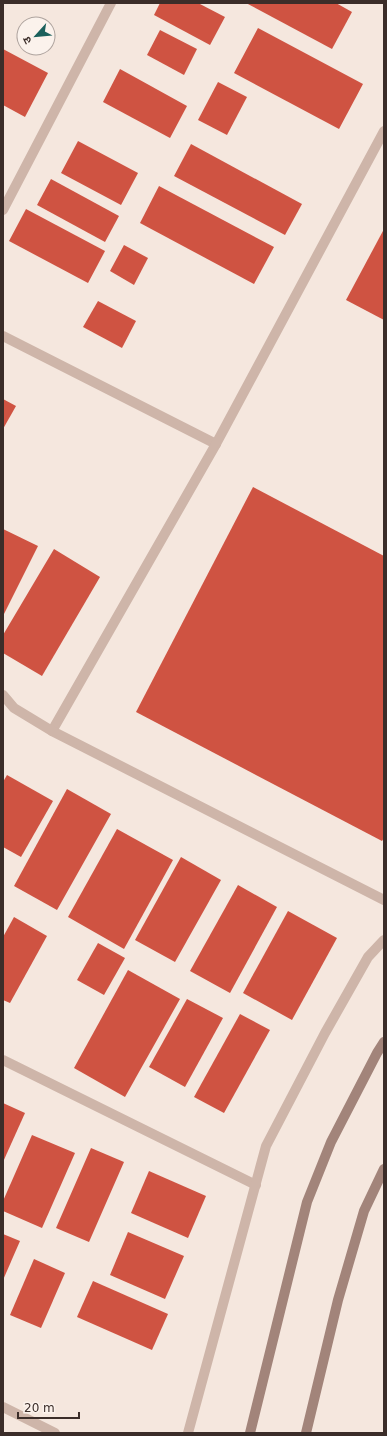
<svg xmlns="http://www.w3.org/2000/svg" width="387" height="1436" font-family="'DejaVu Sans','Noto Sans Devanagari',sans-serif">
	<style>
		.building { fill: #cf5342 }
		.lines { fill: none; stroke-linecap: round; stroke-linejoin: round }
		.lane { stroke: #ceb5a9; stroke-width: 10 }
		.street { stroke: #ceb5a9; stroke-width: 10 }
		.secondary { stroke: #a2847a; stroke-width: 10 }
	</style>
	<rect width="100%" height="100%" fill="#f5e7de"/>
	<g class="building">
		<polygon points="160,3 198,3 225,17 210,45 154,15"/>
		<polygon points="246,3 336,3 352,12 332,49"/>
		<polygon points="258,28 363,84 339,129 234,73"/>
		<polygon points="160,30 197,49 184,75 147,55"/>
		<polygon points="3,49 48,73 25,117 3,105"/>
		<polygon points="120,69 187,106 170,138 103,102"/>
		<polygon points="218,82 247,97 227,135 198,120"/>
		<polygon points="78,141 138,173 121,205 61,173"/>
		<polygon points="191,144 302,204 285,235 174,176"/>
		<polygon points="51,179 119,216 105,242 37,205"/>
		<polygon points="159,186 274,247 254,284 140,223"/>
		<polygon points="26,209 105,251 88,283 9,241"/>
		<polygon points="384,229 384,320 346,300"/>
		<polygon points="124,245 148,258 134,285 110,271"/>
		<polygon points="98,301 136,321 122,348 83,327"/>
		<polygon points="3,399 16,406 3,429"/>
		<polygon points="253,487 384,556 384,838 382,841 136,712"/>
		<polygon points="3,529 38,546 3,616"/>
		<polygon points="54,549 100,577 42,676 3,653 3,635"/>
		<polygon points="7,775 53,801 21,857 3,847 3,782"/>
		<polygon points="67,789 111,814 57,910 14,886"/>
		<polygon points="117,829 173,860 124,949 68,917"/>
		<polygon points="181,857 221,880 175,962 135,940"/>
		<polygon points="238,885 277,907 230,993 190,971"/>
		<polygon points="288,911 337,938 292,1020 243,993"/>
		<polygon points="14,917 47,936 10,1003 3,1000 3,937"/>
		<polygon points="98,943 125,958 104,995 77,980"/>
		<polygon points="128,970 180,999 125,1097 74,1068"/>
		<polygon points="187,999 223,1018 185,1087 149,1067"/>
		<polygon points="240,1014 270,1030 224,1113 194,1097"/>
		<polygon points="3,1103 25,1113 3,1162"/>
		<polygon points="32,1135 75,1153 42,1228 3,1211 3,1201"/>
		<polygon points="91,1148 124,1162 89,1242 56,1228"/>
		<polygon points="149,1171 206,1196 188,1238 131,1213"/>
		<polygon points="128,1232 184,1256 165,1299 110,1275"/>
		<polygon points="3,1234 20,1241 3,1280"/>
		<polygon points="34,1259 65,1273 41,1328 10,1315"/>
		<polygon points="93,1281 168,1314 152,1350 77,1317"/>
	</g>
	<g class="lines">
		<g class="lane">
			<polyline points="3,210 111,3"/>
			<polyline points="3,336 216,444"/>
			<polyline points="52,731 216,444 384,131"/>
			<polyline points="3,1060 256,1185"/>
		</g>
		<g class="street">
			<polyline points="3,695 14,708 52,731 384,900"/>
			<polyline points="3,1407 55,1433"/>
			<polyline points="188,1433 266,1146 325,1033 368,957 384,940"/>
		</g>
		<g class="secondary">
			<polyline points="250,1433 307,1202 331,1142 377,1053 384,1042"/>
			<polyline points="306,1433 338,1300 364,1211 384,1169"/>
		</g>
	</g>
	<rect width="387" height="1436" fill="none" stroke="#3b2d29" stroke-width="8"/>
	<g transform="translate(36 36) rotate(243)"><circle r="19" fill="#fbf2ec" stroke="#aea39e"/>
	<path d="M0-3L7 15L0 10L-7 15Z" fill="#1b605c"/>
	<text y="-6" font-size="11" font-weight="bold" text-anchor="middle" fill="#3b2d29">उ</text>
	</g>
	<path d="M18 1412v6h61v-6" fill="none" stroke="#3b2d29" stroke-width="2"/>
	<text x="24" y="1412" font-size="12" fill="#3b2d29" stroke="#fbf2ec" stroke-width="3" paint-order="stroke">20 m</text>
</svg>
